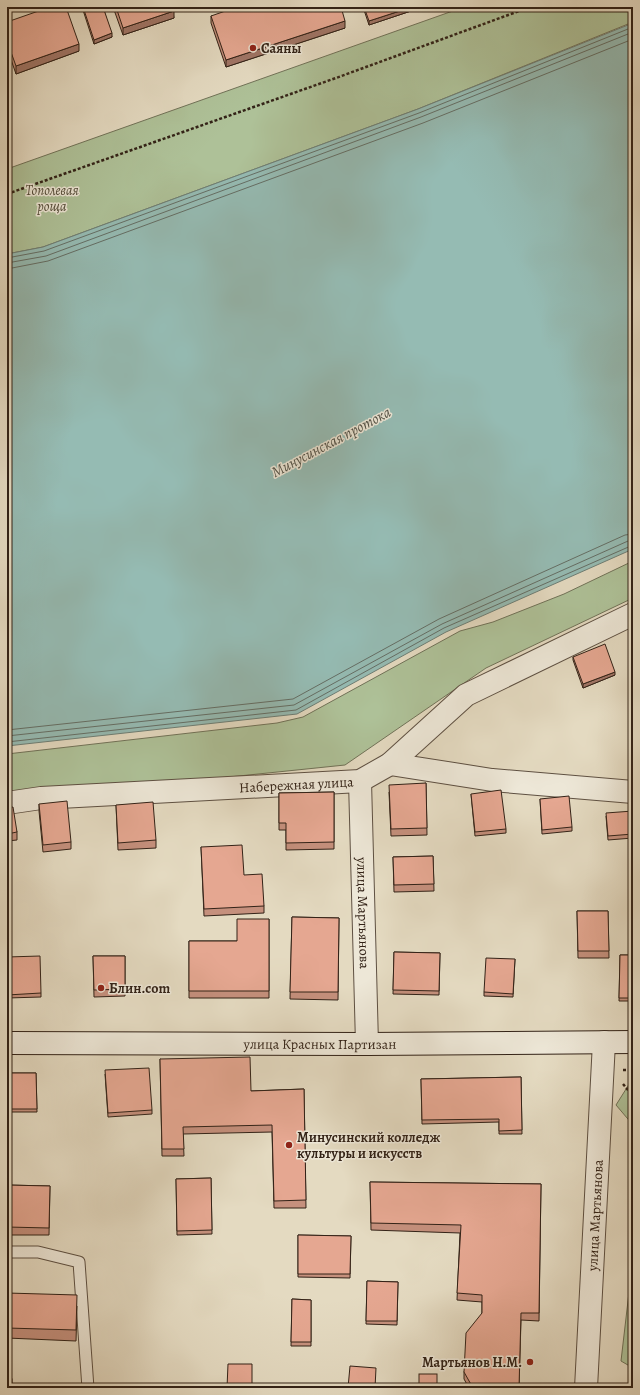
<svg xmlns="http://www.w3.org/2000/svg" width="640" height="1395" font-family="Alegreya,serif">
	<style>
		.green { fill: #aec198; stroke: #707258 }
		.water { fill: #95bbb3; stroke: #6d7e75 }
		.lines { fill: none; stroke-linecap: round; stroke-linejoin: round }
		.shore { stroke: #646e65; stroke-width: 1 }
		.service-casing { stroke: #5e5042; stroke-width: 13 }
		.minor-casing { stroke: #5e5042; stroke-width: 24 }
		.secondary-casing { stroke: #322217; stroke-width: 24 }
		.path { stroke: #322217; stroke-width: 2.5; stroke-dasharray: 3 2; stroke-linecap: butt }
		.service { stroke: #ede7d7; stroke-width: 11 }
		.minor { stroke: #ede7d7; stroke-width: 22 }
		.secondary { stroke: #ede7d7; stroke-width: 22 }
		.wall { fill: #c5907d; stroke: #322217 }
		.shaded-wall { fill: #a07566; stroke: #322217 }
		.building { fill: #e5a791; stroke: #322217 }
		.poi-dot { fill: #8f2418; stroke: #ede7d7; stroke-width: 1.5 }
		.labels { text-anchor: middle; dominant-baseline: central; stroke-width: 3; stroke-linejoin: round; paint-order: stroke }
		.poi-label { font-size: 14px; font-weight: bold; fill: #322217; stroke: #ede7d7; text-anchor: start }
		.park-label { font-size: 14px; font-style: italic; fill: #514a37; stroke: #ede7d7 }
		.street-label { font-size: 14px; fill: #322217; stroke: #ede7d7 }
		.water-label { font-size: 15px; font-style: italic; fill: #505046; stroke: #ede7d7 }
	</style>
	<rect width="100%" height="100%" fill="#e4dac1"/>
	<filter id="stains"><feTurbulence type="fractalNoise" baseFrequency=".005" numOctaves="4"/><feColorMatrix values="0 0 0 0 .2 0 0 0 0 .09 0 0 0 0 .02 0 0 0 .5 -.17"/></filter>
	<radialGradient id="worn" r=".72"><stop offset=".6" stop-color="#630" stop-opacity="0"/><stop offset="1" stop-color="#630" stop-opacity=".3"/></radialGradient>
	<g class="green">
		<polygon points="464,7 633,7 633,22 418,109 43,247 7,254 7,169"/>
		<polygon points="633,561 633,598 486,668 345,765 7,800 7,754 277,723 303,717 460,631 493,622 564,594"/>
		<polygon points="633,1078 633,1125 616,1105"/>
		<polygon points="633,1258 633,1368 621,1361"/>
	</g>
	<polygon class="water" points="633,23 633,549 446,632 297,714 7,746 7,254 43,247 418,109"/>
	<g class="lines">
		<g class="shore">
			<polyline points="7,258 44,251 419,113 633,27"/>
			<polyline points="7,263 46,256 421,117 633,32"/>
			<polyline points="7,269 48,261 423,123 633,39"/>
			<polyline points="7,730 293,699 439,619 625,535 633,534"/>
			<polyline points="7,736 294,705 442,624 628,541 633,540"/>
			<polyline points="7,742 296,710 444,628 633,545"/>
		</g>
		<defs>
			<polyline id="service" points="7,1252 38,1252 79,1262 88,1388"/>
			<g id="minor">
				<polyline points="390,764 492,780 633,792"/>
				<path id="s1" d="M360 781 367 1044"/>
				<path id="s2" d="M7 803 41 798 360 781 390 764 466 695 633 614"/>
				<path id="s3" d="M586 1388 604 1042"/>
			</g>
			<g id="secondary">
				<path id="s4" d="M7 1043 367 1044 633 1042"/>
			</g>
		</defs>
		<use href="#service" class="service-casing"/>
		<use href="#minor" class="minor-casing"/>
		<use href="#secondary" class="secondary-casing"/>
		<g class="path">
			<polyline points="7,194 336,78 530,7"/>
			<polyline points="623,1070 633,1070"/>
			<polyline points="623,1084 633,1096"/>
		</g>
		<use href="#service" class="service"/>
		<use href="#minor" class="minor"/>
		<use href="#secondary" class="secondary"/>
	</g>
	<g class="wall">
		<polygon points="82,7 103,7 112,37 94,44"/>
		<polygon points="113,7 172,7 174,18 123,35"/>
		<polygon points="363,7 423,7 369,25"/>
		<polygon points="211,16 345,28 226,67 211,23"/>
		<polygon points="7,22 79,51 16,74 7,48"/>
		<polygon points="573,657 615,675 583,688 573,660"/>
		<polygon points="426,783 427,835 391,836 389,792"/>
		<polygon points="334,792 334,849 286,850 286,830 279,830 279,793"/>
		<polygon points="471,794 506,829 506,833 475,836"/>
		<polygon points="540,799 572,827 572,831 542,834"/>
		<polygon points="39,804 71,842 71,849 43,852 39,811"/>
		<polygon points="116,805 156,840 156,848 118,850"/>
		<polygon points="7,808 17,832 17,840 7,841"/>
		<polygon points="633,811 633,838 608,840 606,816"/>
		<polygon points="201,847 244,875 264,906 264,913 204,916"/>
		<polygon points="433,856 434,891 394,892 393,857"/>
		<polygon points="577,911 608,911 609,958 578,958"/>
		<polygon points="292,917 339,918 338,1000 290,999"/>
		<polygon points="269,919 269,998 189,998 189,941 237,941"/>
		<polygon points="394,952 440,953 439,995 393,994"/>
		<polygon points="620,955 633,955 633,1001 619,1001"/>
		<polygon points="93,956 125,956 125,996 94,997"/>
		<polygon points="7,957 41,993 41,997 7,998"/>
		<polygon points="515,959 513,997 484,996 484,992"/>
		<polygon points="160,1059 251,1091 304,1089 306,1208 274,1208 272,1132 183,1134 184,1156 162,1156"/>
		<polygon points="7,1073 36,1073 37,1112 7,1112"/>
		<polygon points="105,1074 152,1110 152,1114 108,1117"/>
		<polygon points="521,1077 522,1134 499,1134 499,1122 422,1124 421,1079"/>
		<polygon points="211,1178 212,1234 177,1235 176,1179"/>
		<polygon points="370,1182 541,1184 539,1321 521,1320 519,1388 469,1388 464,1379 464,1372 482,1313 482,1302 457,1300 460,1233 371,1230"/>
		<polygon points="7,1185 50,1186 49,1235 7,1235"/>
		<polygon points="298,1235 351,1236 350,1278 298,1277"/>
		<polygon points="367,1281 398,1282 397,1325 366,1324"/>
		<polygon points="7,1293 77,1306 76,1341 7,1338"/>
		<polygon points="292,1299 311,1300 311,1346 291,1346"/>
	</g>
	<g class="shaded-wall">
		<polygon points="412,7 423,7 369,25 369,21"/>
		<polygon points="174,11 174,18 123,35 123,28"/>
		<polygon points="345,21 345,28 226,67 226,60"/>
		<polygon points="112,33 112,37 94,44 94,40"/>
		<polygon points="79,44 79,51 16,74 16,66"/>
		<polygon points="8,63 8,71 7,71 7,64"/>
		<polygon points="615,672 615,675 583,688 583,684"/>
	</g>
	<g class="building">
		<polygon points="50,7 66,7 79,44 16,66 7,41 7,22"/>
		<polygon points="83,7 103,7 112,33 94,40"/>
		<polygon points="116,7 172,7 174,11 123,28"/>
		<polygon points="237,7 341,7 345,21 226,60 211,16"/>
		<polygon points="364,7 412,7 369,21"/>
		<polygon points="605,644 615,672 583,684 573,657"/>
		<polygon points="426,783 427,828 391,829 389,785"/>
		<polygon points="501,790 506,829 475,832 471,794"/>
		<polygon points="334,792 334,842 286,843 286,823 279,823 279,793"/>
		<polygon points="569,796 572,827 542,830 540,799"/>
		<polygon points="67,801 71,842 43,845 39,804"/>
		<polygon points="153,802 156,840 118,843 116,805"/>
		<polygon points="13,807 17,832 7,834 7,808"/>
		<polygon points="633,811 633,834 608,836 606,813"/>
		<polygon points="242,845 244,875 262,874 264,906 204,909 201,847"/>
		<polygon points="433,856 434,884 394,885 393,857"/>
		<polygon points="577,911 608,911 609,951 578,951"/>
		<polygon points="292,917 339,918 338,992 290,992"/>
		<polygon points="237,919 269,919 269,991 189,991 189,941 237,941"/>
		<polygon points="394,952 440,953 439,991 393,990"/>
		<polygon points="620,955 633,955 633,998 619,998"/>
		<polygon points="40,956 41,993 7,995 7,957"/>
		<polygon points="93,956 125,956 125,989 94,990"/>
		<polygon points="486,958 515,959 513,994 484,992"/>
		<polygon points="250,1057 251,1091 304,1089 306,1200 274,1201 272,1125 183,1127 184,1149 162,1149 160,1059"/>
		<polygon points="149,1068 152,1110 108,1113 105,1070"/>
		<polygon points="7,1073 36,1073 37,1109 7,1109"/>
		<polygon points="521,1077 522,1130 499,1131 499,1119 422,1120 421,1079"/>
		<polygon points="211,1178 212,1230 177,1231 176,1179"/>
		<polygon points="370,1182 541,1184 539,1313 521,1313 519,1388 473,1388 464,1372 466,1333 482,1313 482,1295 457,1293 461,1225 371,1223"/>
		<polygon points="7,1185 50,1186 49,1228 7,1227"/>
		<polygon points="298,1235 351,1236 350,1274 298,1274"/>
		<polygon points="367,1281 398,1282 397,1321 366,1321"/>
		<polygon points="7,1293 77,1295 76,1330 7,1328"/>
		<polygon points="292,1299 311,1300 311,1342 291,1342"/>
		<polygon points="228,1364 252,1364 252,1388 227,1388"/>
		<polygon points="350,1366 376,1368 375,1388 348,1388"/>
		<rect x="419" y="1374" width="18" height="14"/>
		<rect x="7" y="1379" width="5" height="9"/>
	</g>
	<g class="poi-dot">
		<circle cx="253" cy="48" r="4"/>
		<circle cx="101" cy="988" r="4"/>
		<circle cx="289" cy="1145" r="4"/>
		<circle cx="530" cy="1362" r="4"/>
	</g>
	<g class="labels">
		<g class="poi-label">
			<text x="261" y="48">Саяны</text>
			<text x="109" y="988">Блин.com</text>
			<text x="297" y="1137">Минусинский колледж<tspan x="297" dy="16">культуры и искусств</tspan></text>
			<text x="522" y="1362" text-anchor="end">Мартьянов Н.М.</text>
		</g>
		<g class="park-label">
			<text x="52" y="190">Тополевая<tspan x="52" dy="16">роща</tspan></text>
		</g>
		<g class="street-label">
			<text stroke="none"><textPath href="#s2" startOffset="290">Набережная улица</textPath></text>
			<text stroke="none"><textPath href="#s1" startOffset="132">улица Мартьянова</textPath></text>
			<text stroke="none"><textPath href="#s4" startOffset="313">улица Красных Партизан</textPath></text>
			<text stroke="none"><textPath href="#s3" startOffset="173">улица Мартьянова</textPath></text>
		</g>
		<g class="water-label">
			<text transform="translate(331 442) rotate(-28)">Минусинская протока</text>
		</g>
	</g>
	<rect width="640" height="1395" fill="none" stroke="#e4dac1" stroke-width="24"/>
	<rect x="8" y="8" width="624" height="1379" fill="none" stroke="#322217" stroke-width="2"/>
	<rect x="12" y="12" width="616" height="1371" fill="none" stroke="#322217"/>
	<rect width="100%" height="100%" filter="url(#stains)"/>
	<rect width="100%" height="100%" fill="url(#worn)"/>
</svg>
